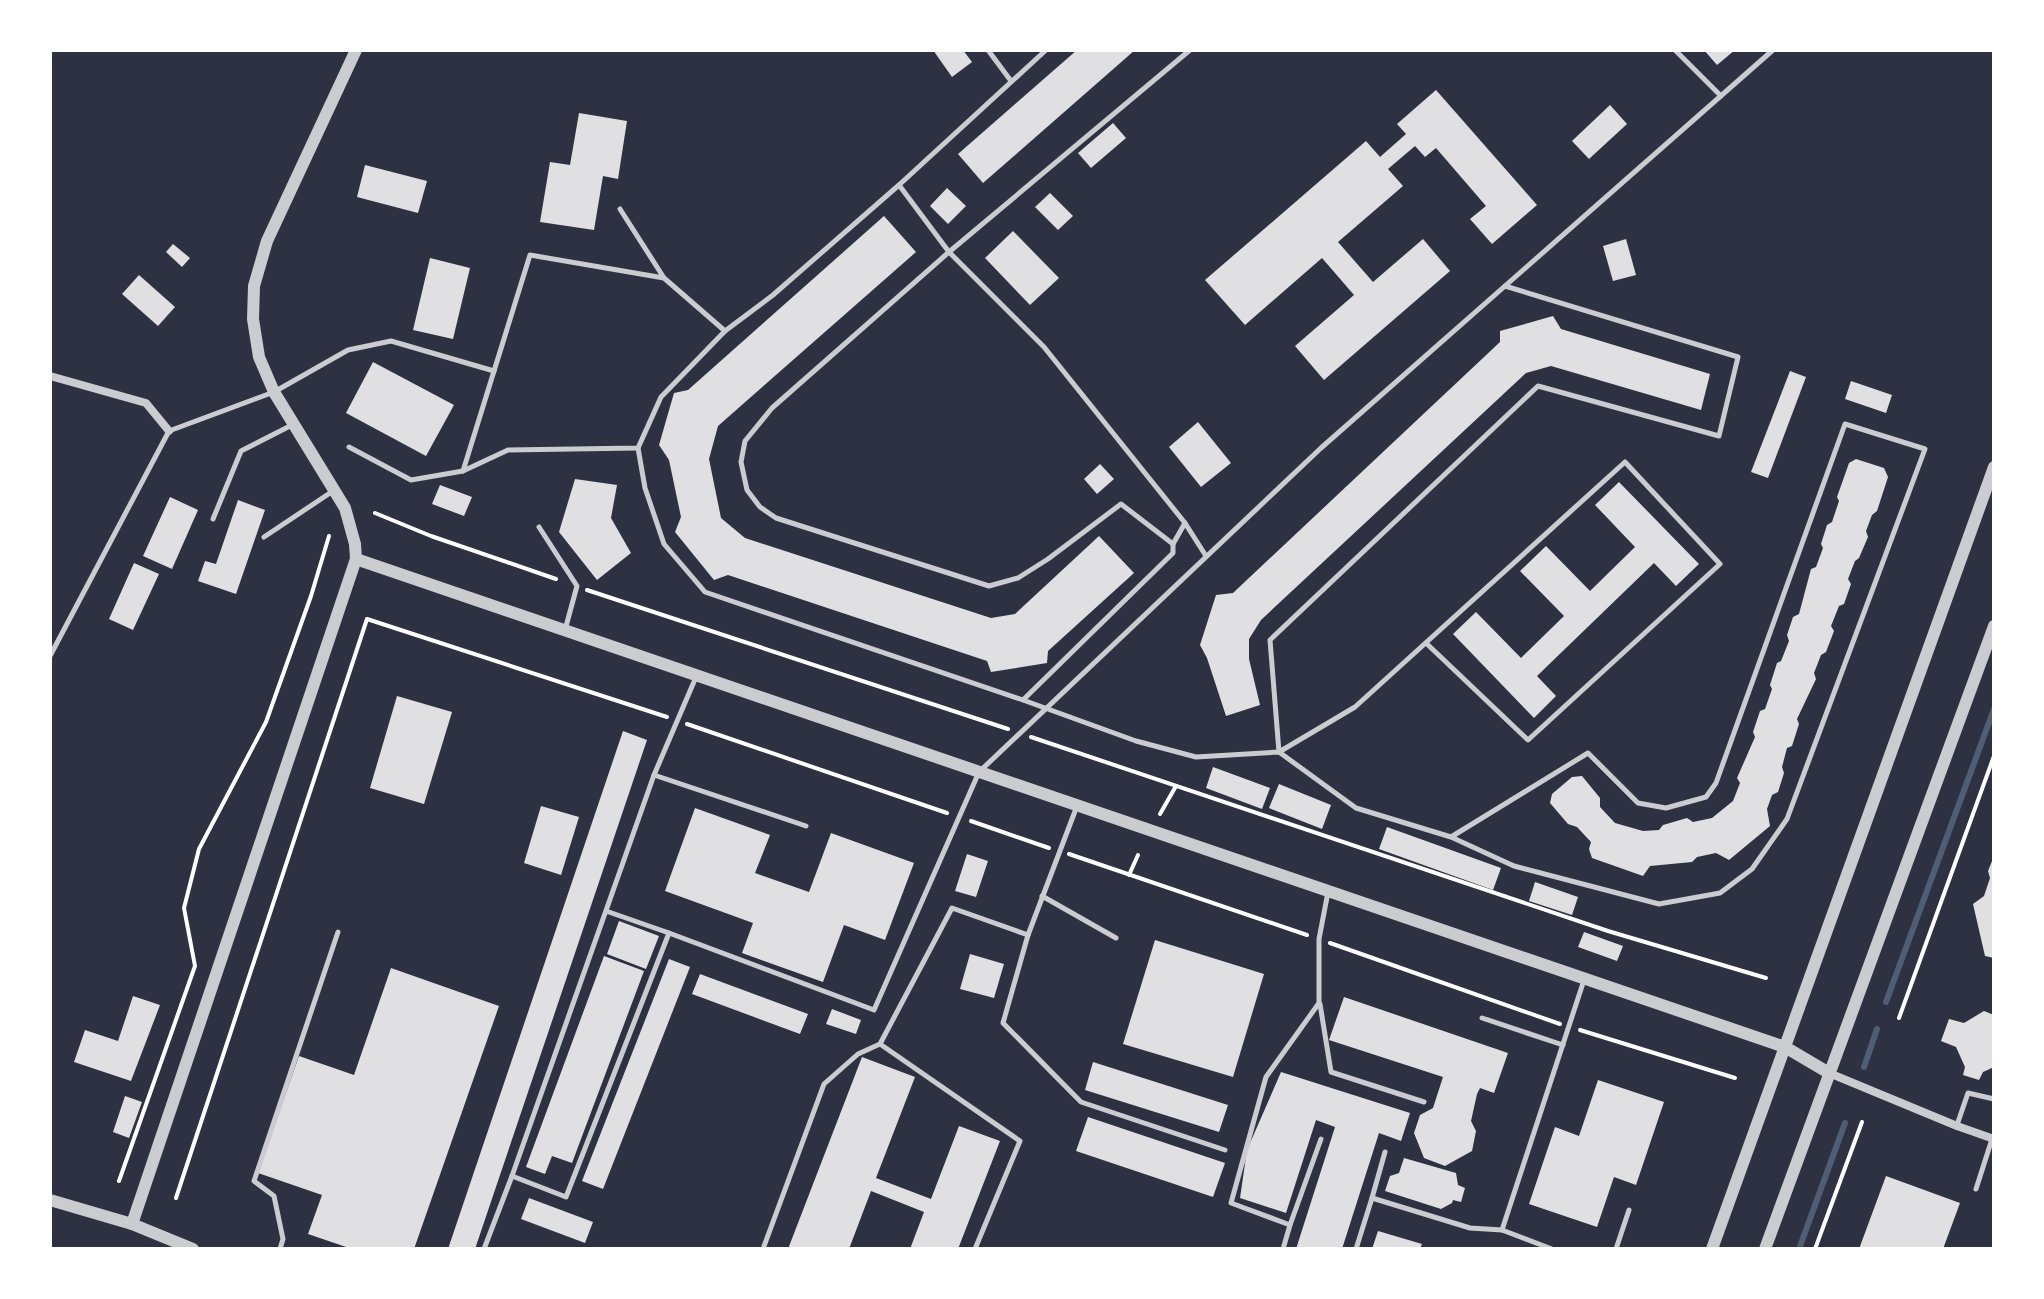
<svg xmlns="http://www.w3.org/2000/svg" width="2044" height="1299" font-family="'Fira Sans Condensed',sans-serif">
	<style>
		.lines { fill: none; stroke-linecap: round; stroke-linejoin: round }
		.stream { stroke: #4f5d75; stroke-width: 6 }
		.building { fill: #e0e0e3 }
		.path { stroke: #fff; stroke-width: 4 }
		.service { stroke: #caccd0; stroke-width: 5 }
		.minor { stroke: #caccd0; stroke-width: 8 }
		.tertiary { stroke: #caccd0; stroke-width: 12 }
	</style>
	<rect width="100%" height="100%" fill="#2d3142"/>
	<g class="lines">
		<g class="stream">
			<polyline points="1886,1002 1994,709"/>
			<polyline points="1864,1067 1877,1029"/>
			<polyline points="1799,1249 1845,1123"/>
		</g>
	</g>
	<g class="building">
		<polygon points="933,50 963,50 972,62 952,77"/>
		<polygon points="1077,50 1135,50 983,183 958,154"/>
		<polygon points="1704,50 1735,50 1717,65"/>
		<polygon points="1436,90 1537,205 1492,244 1470,219 1486,206 1436,148 1425,157 1415,146 1388,169 1403,186 1338,242 1373,282 1423,239 1450,271 1324,380 1295,346 1354,295 1322,258 1245,325 1205,280 1366,141 1380,157 1406,134 1397,124"/>
		<polygon points="1610,105 1627,124 1589,159 1572,141"/>
		<polygon points="579,113 627,121 618,179 603,176 594,230 540,222 550,162 570,165"/>
		<polygon points="1113,123 1126,138 1091,168 1078,153"/>
		<polygon points="365,165 427,181 418,213 357,197"/>
		<polygon points="947,188 966,206 948,224 930,206"/>
		<polygon points="1050,193 1073,216 1058,230 1035,207"/>
		<polygon points="884,216 916,252 718,426 709,459 721,518 745,538 991,618 1015,614 1099,536 1134,573 1048,651 1047,663 991,672 987,661 728,575 714,580 675,532 681,517 669,460 659,445 674,393 688,390"/>
		<polygon points="1013,231 1059,278 1030,305 985,258"/>
		<polygon points="1626,239 1636,275 1613,281 1603,246"/>
		<polygon points="173,244 190,258 182,267 166,252"/>
		<polygon points="430,258 470,268 453,339 413,330"/>
		<polygon points="139,275 175,307 158,326 122,294"/>
		<polygon points="1553,316 1561,329 1710,374 1701,410 1551,366 1526,373 1261,620 1249,639 1249,659 1260,705 1226,716 1207,658 1200,645 1216,595 1233,593 1500,342 1500,331"/>
		<polygon points="373,362 454,405 426,456 346,413"/>
		<polygon points="1790,371 1806,377 1768,478 1751,472"/>
		<polygon points="1851,381 1892,395 1886,413 1845,399"/>
		<polygon points="1198,422 1231,463 1201,487 1169,447"/>
		<polygon points="1856,459 1884,468 1888,477 1877,511 1872,515 1866,531 1868,537 1859,558 1855,561 1848,579 1851,584 1844,604 1839,606 1831,626 1834,631 1826,652 1821,655 1814,673 1816,679 1797,719 1799,724 1792,746 1787,748 1782,767 1784,773 1778,792 1772,795 1767,809 1770,826 1729,860 1716,853 1697,857 1692,862 1650,866 1643,876 1592,858 1589,849 1591,842 1577,827 1568,824 1550,803 1552,794 1572,777 1582,776 1600,798 1600,807 1615,823 1643,831 1659,830 1663,825 1687,818 1693,822 1712,818 1733,801 1740,783 1737,778 1755,737 1753,732 1760,711 1765,709 1772,689 1770,685 1777,663 1781,661 1789,641 1787,635 1793,617 1799,614 1811,569 1816,567 1823,548 1821,544 1827,525 1832,522 1839,501 1837,497 1849,463"/>
		<polygon points="1100,464 1114,479 1097,494 1084,479"/>
		<polygon points="575,479 617,485 611,518 631,553 597,580 559,532"/>
		<polygon points="1619,482 1699,564 1676,586 1654,563 1537,676 1556,696 1534,718 1453,634 1476,612 1521,658 1564,616 1520,571 1546,546 1590,591 1635,547 1595,505"/>
		<polygon points="440,485 472,497 464,516 432,504"/>
		<polygon points="170,497 198,510 172,569 143,556"/>
		<polygon points="238,500 265,510 236,594 198,581 205,561 216,564"/>
		<polygon points="134,563 159,574 133,630 109,619"/>
		<polygon points="397,696 452,712 424,804 370,788"/>
		<polygon points="623,731 647,740 475,1249 448,1249"/>
		<polygon points="1213,767 1270,788 1262,809 1206,788"/>
		<polygon points="1279,784 1331,805 1322,829 1269,808"/>
		<polygon points="541,806 579,817 561,875 524,863"/>
		<polygon points="695,808 770,835 755,873 809,892 831,833 914,863 885,940 844,925 823,982 742,953 753,923 665,891"/>
		<polygon points="1387,827 1501,868 1493,890 1379,849"/>
		<polygon points="967,854 988,861 976,897 955,891"/>
		<polygon points="1994,856 1994,958 1985,956 1973,904 1984,896 1990,878 1988,871"/>
		<polygon points="1535,882 1578,897 1572,915 1529,901"/>
		<polygon points="619,921 659,936 646,969 607,954"/>
		<polygon points="1584,932 1623,946 1617,961 1578,947"/>
		<polygon points="1155,940 1264,974 1233,1077 1123,1044"/>
		<polygon points="970,954 1004,964 994,998 960,989"/>
		<polygon points="604,956 644,971 572,1163 552,1156 545,1174 526,1167"/>
		<polygon points="669,959 690,967 603,1189 582,1181"/>
		<polygon points="391,968 499,1006 414,1249 352,1249 308,1234 322,1195 258,1173 299,1056 354,1075"/>
		<polygon points="700,974 808,1014 800,1034 692,994"/>
		<polygon points="133,996 160,1005 131,1081 74,1062 85,1030 118,1041"/>
		<polygon points="1344,997 1508,1053 1494,1093 1480,1088 1477,1094 1471,1121 1476,1131 1472,1151 1445,1166 1424,1158 1414,1133 1420,1115 1433,1108 1443,1077 1329,1040"/>
		<polygon points="832,1009 861,1020 856,1034 826,1024"/>
		<polygon points="1984,1011 1994,1015 1994,1067 1983,1072 1979,1080 1963,1075 1965,1067 1956,1047 1941,1041 1949,1019 1964,1023"/>
		<polygon points="862,1057 915,1077 876,1178 931,1199 959,1126 1000,1141 958,1249 910,1249 924,1212 871,1191 849,1249 788,1249"/>
		<polygon points="1093,1062 1228,1105 1219,1132 1085,1090"/>
		<polygon points="1281,1072 1410,1113 1401,1141 1379,1133 1342,1249 1296,1249 1335,1127 1316,1120 1286,1213 1240,1198 1247,1150"/>
		<polygon points="1598,1080 1664,1102 1636,1185 1614,1177 1597,1227 1529,1204 1555,1127 1579,1136"/>
		<polygon points="125,1096 142,1102 129,1138 113,1132"/>
		<polygon points="1088,1117 1225,1163 1213,1197 1076,1151"/>
		<polygon points="1404,1158 1456,1173 1458,1185 1465,1188 1461,1202 1453,1200 1452,1203 1441,1209 1385,1191 1390,1176 1399,1173"/>
		<polygon points="1886,1176 1960,1203 1943,1249 1859,1249"/>
		<polygon points="529,1198 593,1222 585,1243 521,1219"/>
		<polygon points="1378,1231 1422,1244 1420,1249 1372,1249"/>
	</g>
	<g class="lines">
		<g class="path">
			<polyline points="375,513 431,536 556,579"/>
			<polyline points="587,590 1008,729"/>
			<polyline points="687,724 947,813"/>
			<polyline points="1031,737 1608,931 1766,978"/>
			<polyline points="1160,814 1176,786"/>
			<polyline points="971,821 1049,848"/>
			<polyline points="1069,854 1307,935"/>
			<polyline points="1129,875 1138,855"/>
			<polyline points="1330,943 1560,1024"/>
			<polyline points="1899,1018 1994,756"/>
			<polyline points="1580,1030 1735,1078"/>
			<polyline points="119,1181 195,966 184,908 199,849 266,722 311,596 329,536"/>
			<polyline points="176,1198 367,619 667,717"/>
			<polyline points="1815,1249 1862,1122"/>
		</g>
		<g class="service">
			<polyline points="988,50 1011,81"/>
			<polyline points="1675,50 1721,96"/>
			<polyline points="899,185 949,252 1044,347 1185,523 1173,544 1173,553 1023,700 1136,741 1196,757 1279,752 1356,808 1451,837 1514,866 1659,904 1720,893 1752,869 1787,819 1925,449 1845,424 1716,783 1706,797 1666,808 1638,803 1588,753 1451,837"/>
			<polyline points="620,209 664,278 725,331"/>
			<polyline points="349,447 411,480 463,471 508,450 638,448 661,397 725,331 773,295 899,185 1046,50"/>
			<polyline points="638,448 645,488 664,544 705,592 1023,700"/>
			<polyline points="463,471 530,255 664,278"/>
			<polyline points="213,519 241,451 292,425"/>
			<polyline points="1185,523 1206,556"/>
			<polyline points="539,527 577,586 565,630"/>
			<polyline points="264,537 333,491"/>
			<polyline points="1173,544 1121,504 1048,559 1018,578 989,586 776,518 760,507 747,490 741,462 745,441 772,408 949,252 1190,50"/>
			<polyline points="1426,643 1528,740 1720,564 1625,462 1355,707 1279,752 1270,640 1538,386 1719,436 1738,357 1505,286"/>
			<polyline points="50,656 169,431 274,392 348,350 391,341 494,371"/>
			<polyline points="696,677 654,775 806,826"/>
			<polyline points="1042,896 1116,938"/>
			<polyline points="606,911 669,933 566,1197 512,1176 654,775"/>
			<polyline points="669,933 874,1010 979,772 1321,448 1773,50"/>
			<polyline points="1028,935 1003,1023 1081,1102 1225,1150"/>
			<polyline points="1320,1004 1331,1072 1424,1102"/>
			<polyline points="1482,1018 1563,1045"/>
			<polyline points="1957,1125 1968,1093 1994,1099"/>
			<polyline points="1321,1139 1290,1225 1231,1203 1266,1077 1319,1003 1319,939 1328,892"/>
			<polyline points="1385,1152 1372,1198 1470,1228 1502,1230"/>
			<polyline points="1976,1189 1992,1139"/>
			<polyline points="280,1249 283,1239 274,1196 254,1181 338,932"/>
			<polyline points="484,1249 512,1176"/>
			<polyline points="763,1249 824,1084 858,1054 880,1044"/>
			<polyline points="975,1249 1020,1141 880,1044 952,908 1028,935 1077,806"/>
			<polyline points="1283,1249 1290,1225"/>
			<polyline points="1356,1249 1372,1198"/>
			<polyline points="1552,1249 1502,1230 1584,980"/>
			<polyline points="1616,1249 1629,1210"/>
		</g>
		<g class="minor">
			<polyline points="50,376 146,403 169,431"/>
			<polyline points="1829,1073 1957,1126 1994,1139"/>
		</g>
		<g class="tertiary">
			<polyline points="356,559 1785,1047 1829,1073"/>
			<polyline points="50,1200 132,1224 193,1249"/>
			<polyline points="132,1224 356,559 355,544 345,508 274,392 259,357 253,319 254,286 267,241 356,50"/>
			<polyline points="1712,1249 1994,467"/>
			<polyline points="1765,1249 1994,626"/>
		</g>
	</g>
	<rect width="2044" height="1299" fill="none" stroke="#ffffff" stroke-width="104"/>
</svg>
